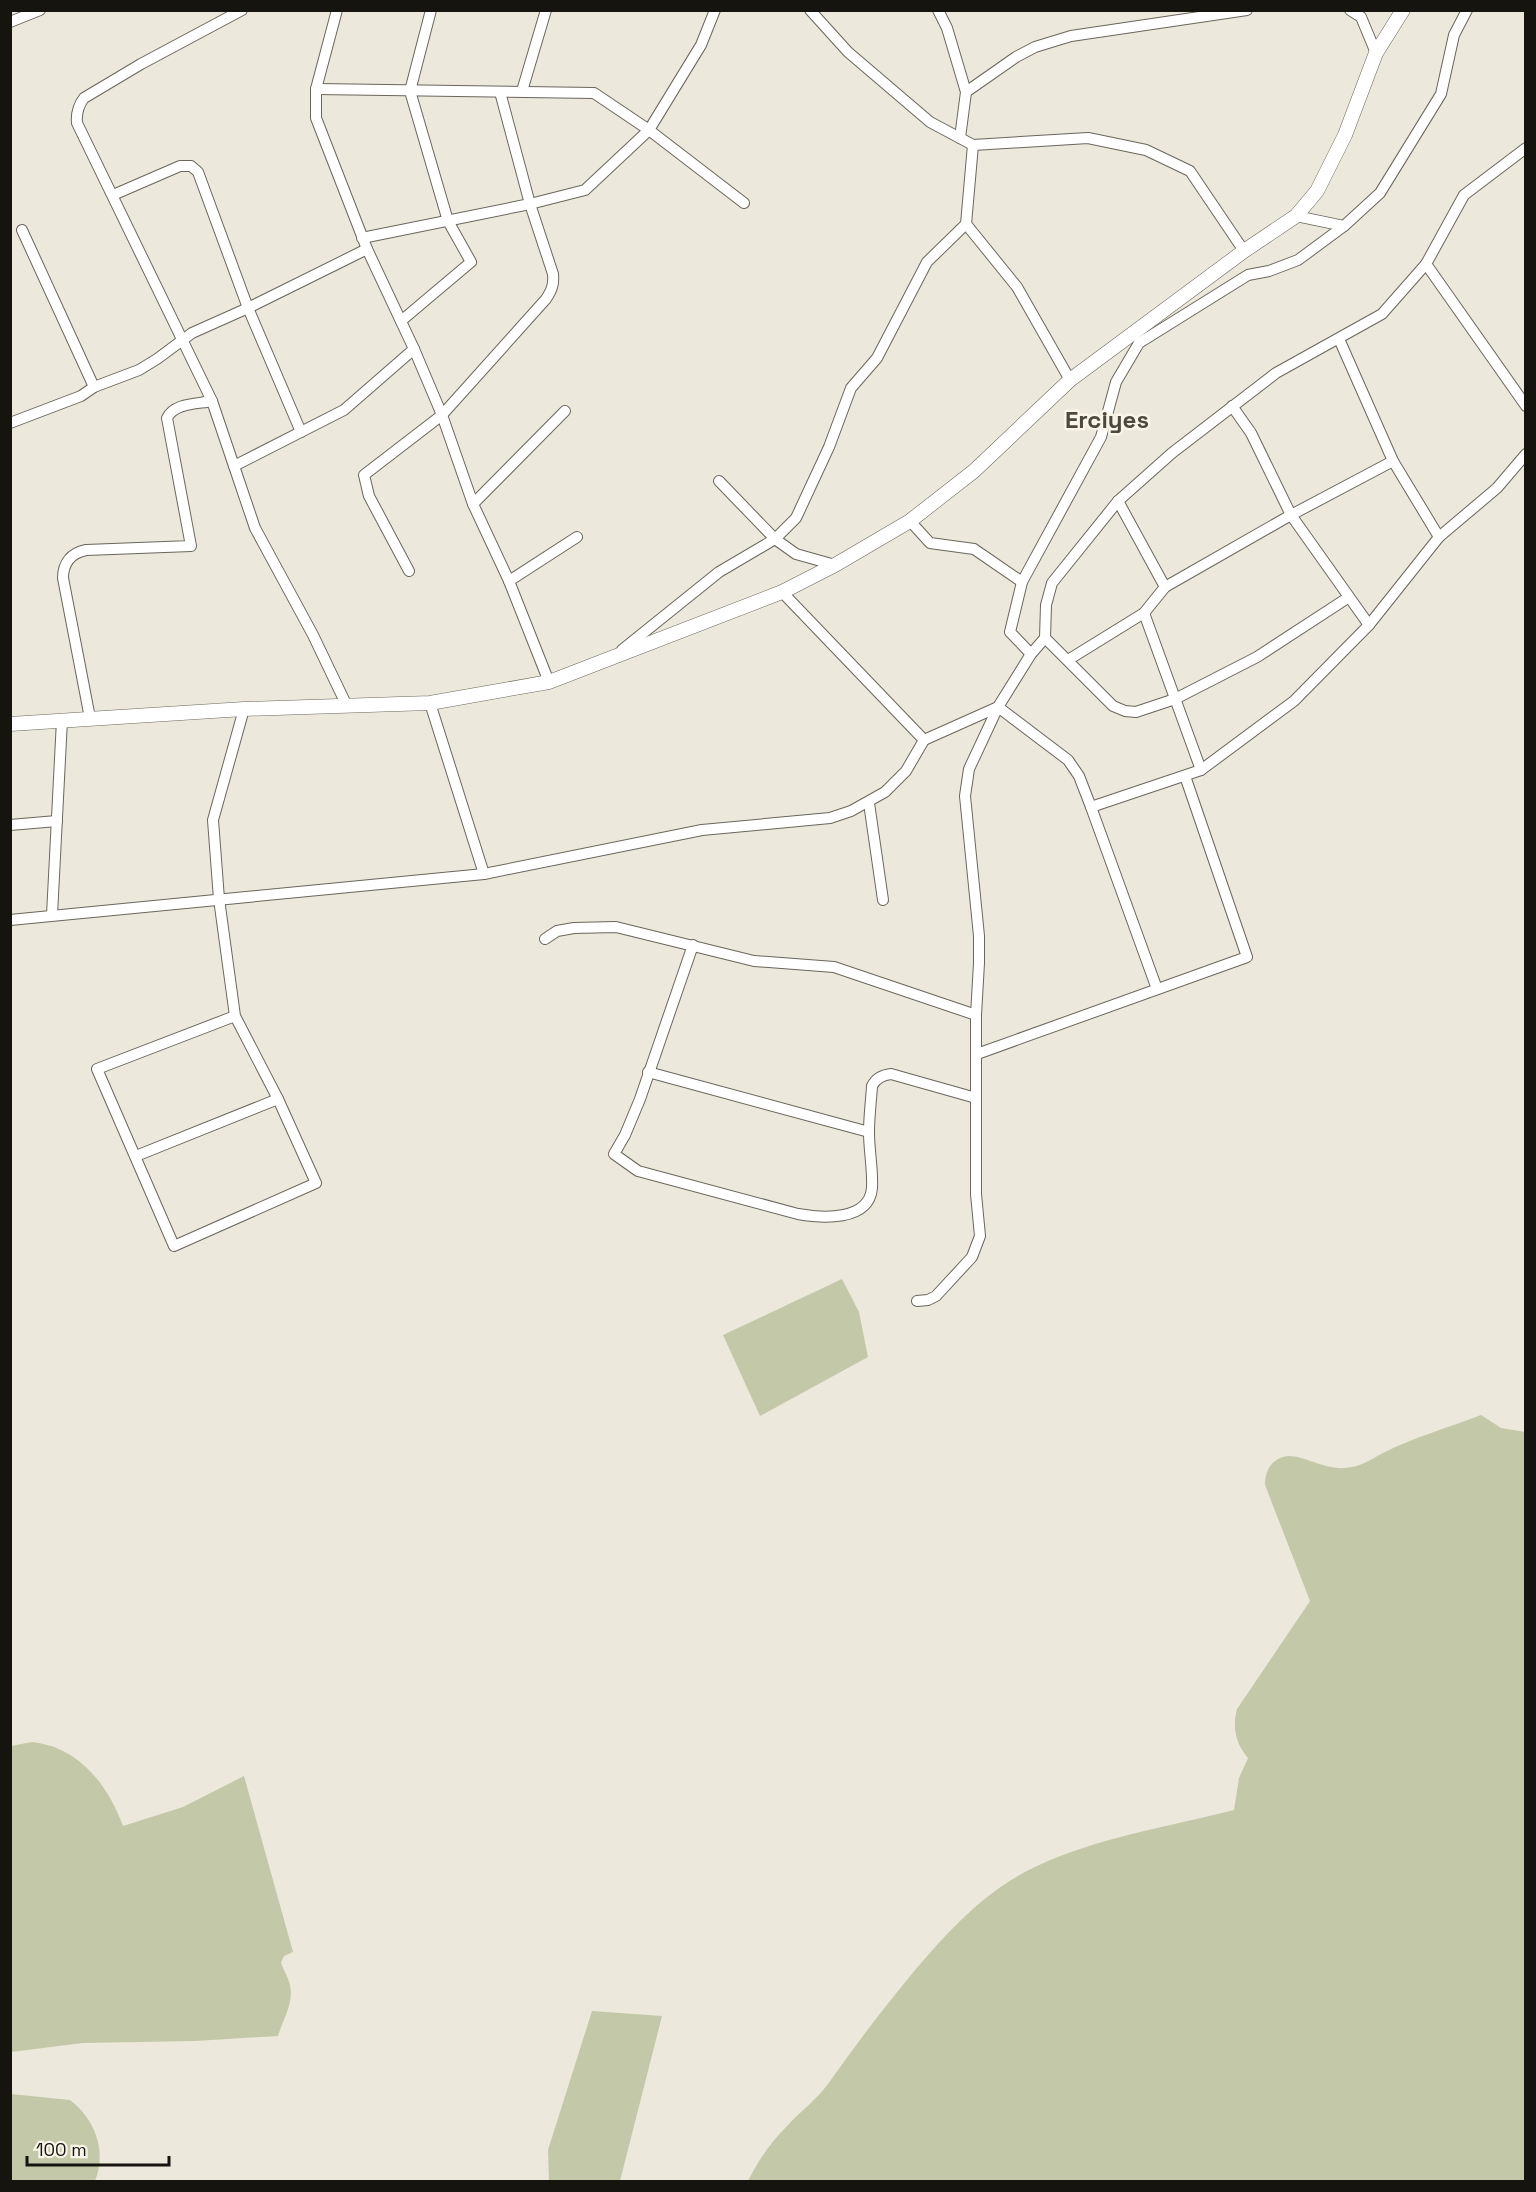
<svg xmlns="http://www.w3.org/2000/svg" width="1536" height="2192" font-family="'Space Grotesk',sans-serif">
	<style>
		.green { fill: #c3c9a8 }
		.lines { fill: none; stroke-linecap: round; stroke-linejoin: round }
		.minor-casing { stroke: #6a665c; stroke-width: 12 }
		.tertiary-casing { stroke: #6a665c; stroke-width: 15 }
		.minor { stroke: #fff; stroke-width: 10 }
		.tertiary { stroke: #fff; stroke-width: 14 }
		.labels { text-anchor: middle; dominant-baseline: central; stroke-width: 5; stroke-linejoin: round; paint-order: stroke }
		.neighbourhood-label { font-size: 24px; font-weight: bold; fill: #4d493f; stroke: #f9f5e8 }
	</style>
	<rect width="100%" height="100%" fill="#ece8db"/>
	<g class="green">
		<polygon points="842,1279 859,1312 868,1357 760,1416 723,1335"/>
		<path d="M1481 1415 1501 1428 1525 1432V2181H748C758 2161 771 2142 787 2126 801 2111 816 2100 828 2084 854 2047 882 2010 911 1975 947 1932 985 1890 1037 1866 1099 1837 1168 1827 1234 1810L1239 1778 1248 1758C1236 1744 1232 1728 1237 1709L1310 1601 1265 1485C1265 1472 1270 1461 1283 1457 1298 1452 1323 1470 1345 1468 1360 1467 1370 1460 1383 1453 1412 1438 1450 1427 1481 1415Z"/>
		<path d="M32 1742C79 1747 108 1785 123 1826L183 1807 244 1776 293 1952 284 1956 281 1962C283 1970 288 1976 290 1985 294 2003 283 2019 278 2036L195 2041 83 2043 11 2052V1746Z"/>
		<polygon points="592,2011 662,2016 620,2181 549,2181 548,2150"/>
		<path d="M11 2094 70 2100C95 2119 107 2151 95 2181H11Z"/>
	</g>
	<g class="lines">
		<defs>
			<g id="minor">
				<path d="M242 10 141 64 84 98C78 106 76 113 77 123L212 401 234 466 344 410 414 349"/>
				<polyline points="337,10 316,89 316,118 367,249 414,349 442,415 473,504 509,581 549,682"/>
				<polyline points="810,10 848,52 930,122 973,145 1088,138 1146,150 1190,171 1244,251"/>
				<polyline points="938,10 947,28 966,92 960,138"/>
				<polyline points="1350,10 1361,17 1376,53"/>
				<polyline points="10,22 40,10"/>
				<polyline points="316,89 594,93 649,130 744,203"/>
				<polyline points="522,91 546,10"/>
				<polyline points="966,92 1016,57 1035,47 1071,36 1247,10"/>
				<polyline points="113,195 180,166 191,166 198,172 248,308 301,432"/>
				<polyline points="1296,216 1344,226 1380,193 1441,94 1454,35 1467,10"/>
				<polyline points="966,224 1017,287 1070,380"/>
				<polyline points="22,230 94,387"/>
				<polyline points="362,238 530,204 585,190 649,130 701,45 715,10"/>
				<polyline points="1426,264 1526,406"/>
				<polyline points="401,321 471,262 448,221 410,91 431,10"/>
				<polyline points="1339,339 1393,461 1439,537"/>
				<polyline points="1232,406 1251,433 1291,515 1369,625"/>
				<polyline points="10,423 81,396 94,387 139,370 157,359 192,333 248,308 367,249"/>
				<polyline points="234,466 255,528 313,635 346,704"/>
				<polyline points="719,481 775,539 796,554 835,565"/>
				<polyline points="1118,501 1165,587"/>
				<polyline points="473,504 565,411"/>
				<polyline points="910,521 930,543 974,549 1022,582"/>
				<path d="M409 571 369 496 364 475 442 415 546 299C552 290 554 284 553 274L530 204 500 92"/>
				<polyline points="509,581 577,537"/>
				<polyline points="1144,613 1201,770"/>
				<polyline points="1045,638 1113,706 1125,711 1136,712 1175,699 1257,657 1349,597"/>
				<polyline points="622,650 719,572 775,539 796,518 829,447 851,388 877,358 927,262 966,224 973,145"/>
				<polyline points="1031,654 1010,632 1022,582 1101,437 1116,382 1139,343 1248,275 1269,271 1298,260 1344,226"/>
				<polyline points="1068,660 1144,613 1165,587 1291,515 1393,461"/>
				<polyline points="430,703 484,874"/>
				<path d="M90 718 63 578C63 563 71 553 86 550L191 546 167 418C174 403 197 404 212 401"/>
				<polyline points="924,740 998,707 1031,654 1045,638 1046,605 1052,583 1118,501 1172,453 1276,373 1382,314 1426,264 1464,195 1526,148"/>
				<polyline points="869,803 883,900"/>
				<polyline points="1091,807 1157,989"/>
				<polyline points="10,825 57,821"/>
				<polyline points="52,915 62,720"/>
				<polyline points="10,920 484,874 702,830 830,818 851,811 885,792 906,771 924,740 782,592"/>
				<polyline points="545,939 557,931 574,928 616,927 754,961 834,967 976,1015"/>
				<path d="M693 945 640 1099 625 1135 614 1154 638 1171 798 1214C821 1218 869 1222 872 1188 873 1170 869 1151 869 1132 869 1117 871 1102 872 1086 876 1078 882 1075 891 1074L976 1098"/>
				<polyline points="235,1016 97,1069 174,1246 316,1183 278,1099 235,1016 219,899 213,820 244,709"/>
				<polyline points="977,1054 1247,957 1185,776"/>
				<polyline points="648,1072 869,1132"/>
				<polyline points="136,1156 278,1099"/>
				<polyline points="917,1301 928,1300 936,1296 972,1257 980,1236 976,1194 976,1015 979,963 979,936 965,796 969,769 998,707 1068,760 1079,776 1091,807 1201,770 1294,701 1369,625 1439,537 1497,488 1526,454"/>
			</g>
			<polyline id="tertiary" points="10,724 244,709 430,703 549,682 782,592 835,565 910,521 974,471 1070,380 1244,251 1296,216 1317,191 1345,135 1376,53 1403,10"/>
		</defs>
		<use href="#minor" class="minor-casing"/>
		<use href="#tertiary" class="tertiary-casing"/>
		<use href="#minor" class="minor"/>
		<use href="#tertiary" class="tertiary"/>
	</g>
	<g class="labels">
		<g class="neighbourhood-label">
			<text x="1107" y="419">Erciyes</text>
		</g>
	</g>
	<rect width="1536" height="2192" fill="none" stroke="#15140f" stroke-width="24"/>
	<path d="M27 2156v9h142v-9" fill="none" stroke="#15140f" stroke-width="3"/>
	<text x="36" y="2156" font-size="18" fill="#15140f" stroke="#f9f5e8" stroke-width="4.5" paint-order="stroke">100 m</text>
</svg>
